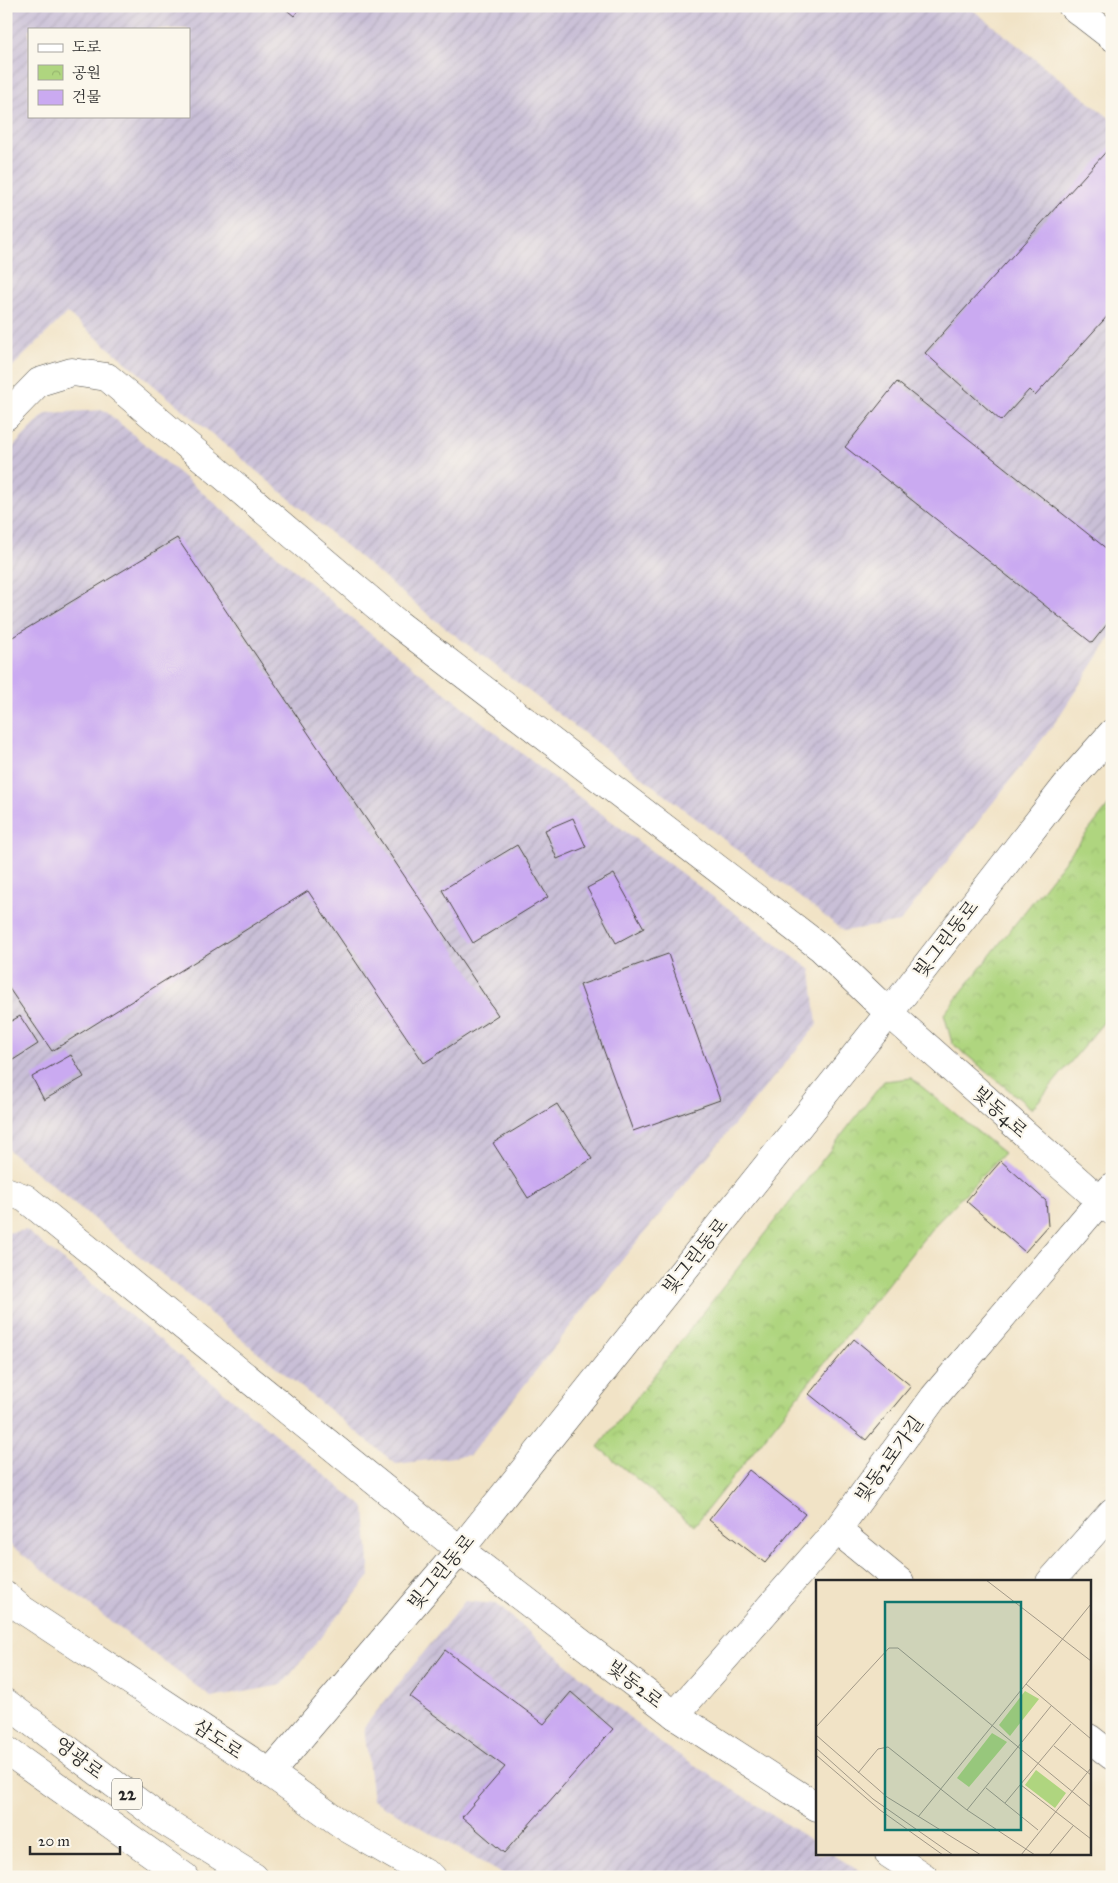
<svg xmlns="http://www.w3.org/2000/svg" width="1118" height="1883" font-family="'IM FELL Great Primer','Noto Serif KR',serif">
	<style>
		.industrial { fill: url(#industrial-furrows); fill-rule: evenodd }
		.park { fill: url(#park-crowns); stroke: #6d8055 }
		.building { fill: #caaaf1 }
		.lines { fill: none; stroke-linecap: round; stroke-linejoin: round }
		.minor-casing { stroke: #494742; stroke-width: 29 }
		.tertiary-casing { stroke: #494742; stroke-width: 29 }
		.secondary-casing { stroke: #494742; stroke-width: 29 }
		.primary-casing { stroke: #494742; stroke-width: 29 }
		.minor { stroke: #fff; stroke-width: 28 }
		.tertiary { stroke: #fff; stroke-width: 28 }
		.secondary { stroke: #fff; stroke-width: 28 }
		.primary { stroke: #fff; stroke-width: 28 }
		.labels { text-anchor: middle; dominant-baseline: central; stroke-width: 4.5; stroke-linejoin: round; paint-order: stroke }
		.shield { fill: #fbf7ec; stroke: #696865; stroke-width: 1 }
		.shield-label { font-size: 18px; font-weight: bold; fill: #2b2b2b }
		.street-label { font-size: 19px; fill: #2b2b2b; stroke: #fbf7ec }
		.inset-road { fill: none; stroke: #a29988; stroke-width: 1 }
		.view { fill: #0f766e; fill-opacity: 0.15; stroke: #0f766e; stroke-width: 2.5 }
		.inset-edge { fill: none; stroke: #2b2b2b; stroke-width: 2.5 }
	</style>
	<defs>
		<pattern id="industrial-furrows" width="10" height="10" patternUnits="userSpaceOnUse" patternTransform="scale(1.25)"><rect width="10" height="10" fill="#c9bfd7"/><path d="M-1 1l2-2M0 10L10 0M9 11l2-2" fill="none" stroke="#ada4b9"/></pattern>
		<pattern id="park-crowns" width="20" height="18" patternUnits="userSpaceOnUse" patternTransform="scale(1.25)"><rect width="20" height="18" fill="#afd57f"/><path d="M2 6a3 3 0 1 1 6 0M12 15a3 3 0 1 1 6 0" fill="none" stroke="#97b76e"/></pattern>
	</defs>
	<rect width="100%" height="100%" fill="#fbf7ec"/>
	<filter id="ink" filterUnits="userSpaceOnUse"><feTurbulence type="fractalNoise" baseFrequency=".02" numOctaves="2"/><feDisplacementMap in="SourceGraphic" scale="10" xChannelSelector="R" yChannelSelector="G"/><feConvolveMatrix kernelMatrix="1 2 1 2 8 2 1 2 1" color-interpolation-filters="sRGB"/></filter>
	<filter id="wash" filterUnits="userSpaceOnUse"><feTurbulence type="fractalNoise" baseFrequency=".0096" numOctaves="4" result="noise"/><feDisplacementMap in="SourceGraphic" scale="20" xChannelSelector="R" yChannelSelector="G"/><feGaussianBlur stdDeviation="1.12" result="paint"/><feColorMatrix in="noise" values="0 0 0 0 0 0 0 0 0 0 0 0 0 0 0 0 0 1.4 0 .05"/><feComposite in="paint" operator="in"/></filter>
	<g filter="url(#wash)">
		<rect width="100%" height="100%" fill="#f1e3c6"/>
		<g class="industrial">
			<path d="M6 6H968L1112 120V635L1054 724 900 922 844 931 430 616 67 313 6 373ZM29 29H189V116H29Z"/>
			<polygon points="104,410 367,631 543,770 811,970 817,1025 626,1255 470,1455 396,1464 6,1148 6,454 46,413"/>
			<polygon points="26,1230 365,1508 370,1576 282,1685 212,1698 6,1542 6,1233"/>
			<polygon points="465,1601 496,1604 656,1740 817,1844 817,1854 833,1854 868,1877 508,1877 373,1800 364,1727"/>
		</g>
		<g class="park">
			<polygon points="1112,801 1112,1012 1032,1109 952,1043 944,1014"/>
			<polygon points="911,1078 1004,1153 933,1227 694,1526 598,1447 884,1081"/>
		</g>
		<g id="blocks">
			<g class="building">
				<polygon points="282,6 302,6 294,16"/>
				<polygon points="1112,145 1112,311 1035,396 1029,390 1001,421 925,353"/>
				<polygon points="897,382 1112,553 1112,618 1092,643 845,447"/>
				<polygon points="177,538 498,1015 424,1063 308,891 52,1051 6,984 6,641"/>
				<polygon points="573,818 586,847 557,859 545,830"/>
				<polygon points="517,845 548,897 473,943 442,890"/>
				<polygon points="614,874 644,928 616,943 587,888"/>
				<polygon points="668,954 720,1100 633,1131 580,985"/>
				<polygon points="20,1016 38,1044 13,1060 6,1049 6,1024"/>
				<polygon points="71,1055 84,1077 44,1100 32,1077"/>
				<polygon points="557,1104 592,1159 528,1198 493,1143"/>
				<polygon points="1001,1161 1046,1201 1048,1226 1025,1252 966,1201"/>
				<polygon points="854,1339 911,1386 866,1440 809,1394"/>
				<polygon points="749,1470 805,1514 765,1563 709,1520"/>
				<polygon points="445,1650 544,1724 571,1692 613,1729 504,1853 462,1817 505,1767 410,1697"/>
			</g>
		</g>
	</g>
	<g filter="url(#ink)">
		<use href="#blocks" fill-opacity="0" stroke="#494742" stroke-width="1"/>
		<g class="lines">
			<defs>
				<g id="minor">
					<polyline points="6,416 39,382 72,372 107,377 397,623 821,948 889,1013 1112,1211"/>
					<polyline points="6,1191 25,1198 460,1550 675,1715 817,1807"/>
					<polyline points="837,1530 900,1582"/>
					<polyline points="1050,1582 1112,1512"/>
					<polyline points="675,1715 837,1530 934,1397 1112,1187"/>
					<polyline points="1089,1738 1112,1756"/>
					<polyline points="889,1854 924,1877"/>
				</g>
				<g id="tertiary">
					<polyline points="1072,6 1112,37"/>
					<polyline points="270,1773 460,1550 889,1013 1072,778 1112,733"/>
				</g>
				<polyline id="secondary" points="6,1596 20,1608 270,1773 347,1828 432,1877"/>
				<g id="primary">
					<polyline points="6,1703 161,1819 254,1877"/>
					<polyline points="6,1750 185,1877"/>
				</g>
			</defs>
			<use href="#minor" class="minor-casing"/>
			<use href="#tertiary" class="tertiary-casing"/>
			<use href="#secondary" class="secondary-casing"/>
			<use href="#primary" class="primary-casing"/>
			<use href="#minor" class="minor"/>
			<use href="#tertiary" class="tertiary"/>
			<use href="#secondary" class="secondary"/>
			<use href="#primary" class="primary"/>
		</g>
	</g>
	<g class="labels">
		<rect class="shield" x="112" y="1778.5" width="30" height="31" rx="4"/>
		<g class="shield-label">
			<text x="127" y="1794">22</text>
		</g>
		<g class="street-label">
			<text transform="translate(946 939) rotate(-52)">빛그린동로</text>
			<text transform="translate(1000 1112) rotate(42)">빛동4로</text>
			<text transform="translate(695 1256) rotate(-51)">빛그린동로</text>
			<text transform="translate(889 1459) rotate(-54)">빛동2로가길</text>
			<text transform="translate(441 1572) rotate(-50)">빛그린동로</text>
			<text transform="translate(635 1684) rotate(38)">빛동2로</text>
			<text transform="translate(218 1739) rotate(34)">삼도로</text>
			<text transform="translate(79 1758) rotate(37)">영광로</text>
		</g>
	</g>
	<g transform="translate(816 1580)">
		<rect width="275" height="275" fill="#f1e3c6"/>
		<path d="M209 111 223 119 194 156 183 145ZM176 153 191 162 153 207 141 198ZM220 190 250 213 239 228 209 205Z" fill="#afd57f"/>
		<path class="inset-road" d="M170 0 275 81M210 104 275 159M0 147 73 68H82L275 227M0 155 71 217 165 275M238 166 275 195M0 168 57 219 137 275M0 175 64 230 127 275M42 193 62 169 72 167 151 230 219 275M205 205 275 259M170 208 222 250M189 223 255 144M151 230 235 126M102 237 275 24M205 275 275 188M233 275 257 246"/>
		<path class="view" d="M69 22H205V250H69Z"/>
		<rect width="275" height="275" class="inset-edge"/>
	</g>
	<rect width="1118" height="1883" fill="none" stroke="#fbf7ec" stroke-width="25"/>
	<rect x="28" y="28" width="162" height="90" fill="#fbf7ec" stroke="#a8a59f"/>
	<rect x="38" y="44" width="25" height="8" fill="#ffffff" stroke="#a8a59f"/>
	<text x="72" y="52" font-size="15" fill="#2b2b2b">도로</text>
	<rect x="38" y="65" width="25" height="15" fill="url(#park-crowns)" stroke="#a8a59f"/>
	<text x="72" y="78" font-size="15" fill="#2b2b2b">공원</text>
	<rect x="38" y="90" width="25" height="15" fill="#caaaf1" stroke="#a8a59f"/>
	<text x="72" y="102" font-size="15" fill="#2b2b2b">건물</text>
	<path d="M30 1846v8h90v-8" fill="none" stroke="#2b2b2b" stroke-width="2.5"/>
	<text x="38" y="1846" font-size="15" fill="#2b2b2b" stroke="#fbf7ec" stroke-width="4" paint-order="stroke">20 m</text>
</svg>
